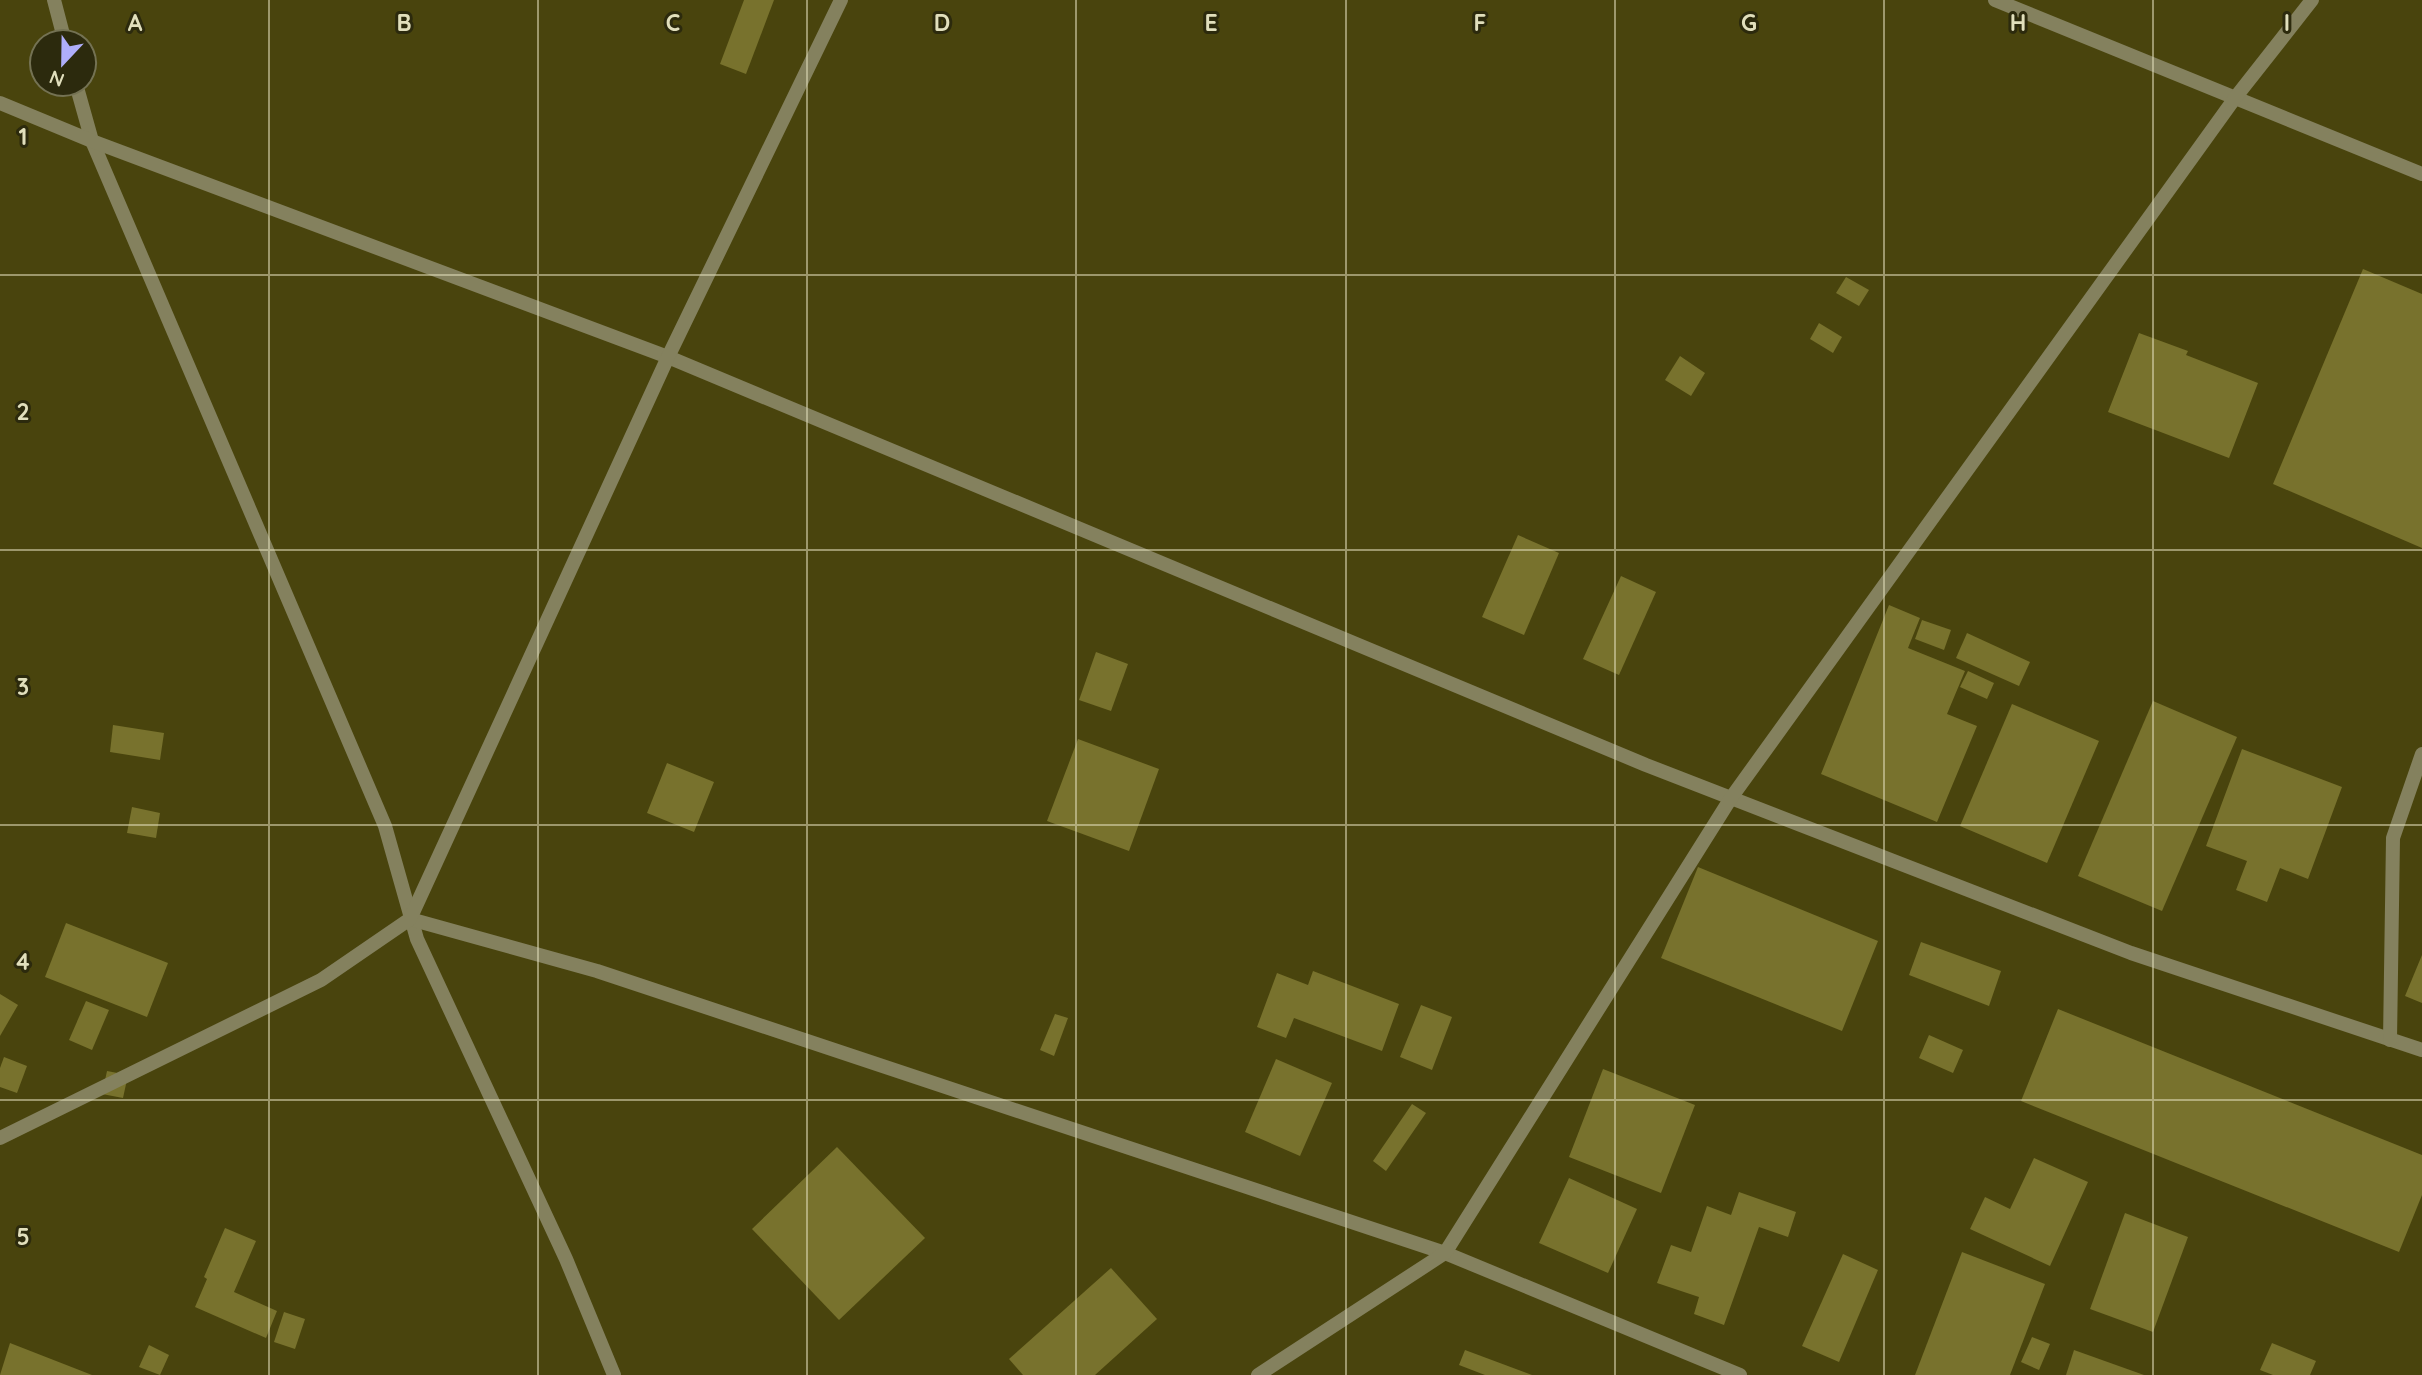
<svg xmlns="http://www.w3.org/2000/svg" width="2422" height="1375" font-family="Quicksand,sans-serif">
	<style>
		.building { fill: #78722d }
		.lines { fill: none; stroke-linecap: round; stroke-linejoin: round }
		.minor { stroke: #84815e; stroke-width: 14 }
		.grid { fill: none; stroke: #e1dfbc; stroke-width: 2; stroke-opacity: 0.55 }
		.grid-label { font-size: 23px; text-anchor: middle; font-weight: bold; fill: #e1dfbc; stroke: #2c2a0d; stroke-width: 6; stroke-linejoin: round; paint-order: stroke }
	</style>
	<rect width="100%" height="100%" fill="#49440d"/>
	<g class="building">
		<polygon points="744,0 774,0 746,74 720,64"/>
		<polygon points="2363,269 2422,294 2422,548 2273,484"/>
		<polygon points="1846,277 1869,290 1859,306 1836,293"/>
		<polygon points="1819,323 1842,337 1833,353 1810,339"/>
		<polygon points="2139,333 2188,351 2186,355 2258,383 2229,458 2108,412"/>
		<polygon points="1680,356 1705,373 1691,396 1665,380"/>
		<polygon points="1518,535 1559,553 1524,635 1482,617"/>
		<polygon points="1621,576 1656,592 1619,675 1583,659"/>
		<polygon points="1889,605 1920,618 1908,648 1965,671 1947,714 1977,726 1937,822 1821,774"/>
		<polygon points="1922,620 1951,630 1944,650 1915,639"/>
		<polygon points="1967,633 2030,662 2019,686 1956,658"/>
		<polygon points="1096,652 1128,664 1111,711 1079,700"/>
		<polygon points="1968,671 1994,683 1987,699 1960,687"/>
		<polygon points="2153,701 2237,737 2162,911 2078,876"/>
		<polygon points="2012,704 2099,741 2047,863 1960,826"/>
		<polygon points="113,725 164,733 160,760 110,752"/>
		<polygon points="1078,739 1159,769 1129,851 1047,821"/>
		<polygon points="2242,749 2342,787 2308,879 2280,868 2267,902 2236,890 2247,861 2206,846"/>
		<polygon points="667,763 714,782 694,832 647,813"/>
		<polygon points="132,807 160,813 156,838 127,833"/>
		<polygon points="1698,867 1878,941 1842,1031 1661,958"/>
		<polygon points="66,923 168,963 147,1017 45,977"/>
		<polygon points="1921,942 2001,971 1989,1006 1909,975"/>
		<polygon points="2422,955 2422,1003 2405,996"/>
		<polygon points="1313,971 1399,1004 1382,1051 1294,1018 1286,1038 1257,1027 1277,973 1308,985"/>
		<polygon points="0,994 18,1005 0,1036"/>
		<polygon points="86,1001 109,1010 92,1050 69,1040"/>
		<polygon points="1421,1005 1452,1017 1432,1070 1400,1057"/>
		<polygon points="2058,1009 2422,1155 2422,1195 2399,1252 2021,1101"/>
		<polygon points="1055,1014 1068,1018 1054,1056 1040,1050"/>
		<polygon points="1929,1035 1963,1050 1953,1073 1919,1058"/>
		<polygon points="4,1057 27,1066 17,1093 0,1087 0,1068"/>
		<polygon points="1276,1059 1332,1083 1300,1156 1245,1132"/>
		<polygon points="1603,1069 1695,1105 1661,1193 1569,1157"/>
		<polygon points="107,1071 128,1075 123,1098 102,1094"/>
		<polygon points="1412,1104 1426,1113 1386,1171 1373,1161"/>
		<polygon points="837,1147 925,1238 839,1320 752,1229"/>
		<polygon points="2034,1158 2088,1182 2050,1266 1970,1229 1985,1197 2010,1209"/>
		<polygon points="1569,1178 1637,1209 1608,1273 1539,1243"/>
		<polygon points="1739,1192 1796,1212 1788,1237 1759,1227 1724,1325 1694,1314 1699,1297 1657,1283 1671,1245 1691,1252 1707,1206 1731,1215"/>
		<polygon points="2125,1213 2188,1237 2153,1332 2090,1309"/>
		<polygon points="225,1228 256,1241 234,1292 277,1311 266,1338 195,1307 207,1279 204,1277"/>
		<polygon points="1962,1252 2045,1284 2010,1375 1915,1375"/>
		<polygon points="1843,1254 1878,1270 1839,1362 1802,1346"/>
		<polygon points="1111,1268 1157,1319 1095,1375 1023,1375 1009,1359"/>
		<polygon points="284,1312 305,1319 295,1349 274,1342"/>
		<polygon points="2032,1337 2050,1344 2039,1370 2021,1362"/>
		<polygon points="10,1343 92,1375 0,1375"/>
		<polygon points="2272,1343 2316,1361 2310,1375 2273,1375 2260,1370"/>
		<polygon points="149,1345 169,1355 160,1375 139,1367"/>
		<polygon points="1465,1350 1532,1375 1485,1375 1459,1365"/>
		<polygon points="2074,1350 2144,1375 2066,1375"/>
	</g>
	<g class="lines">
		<g class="minor">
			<polyline points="54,0 65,42"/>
			<polyline points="1995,0 2422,174"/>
			<polyline points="76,84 92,141 385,826 417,939 566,1259 614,1375"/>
			<polyline points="0,103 92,141 668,357 1646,765 2131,953 2422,1050"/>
			<polyline points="410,919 597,971 1445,1253 1740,1375"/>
			<polyline points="2390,1040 2393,838 2422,754"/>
			<polyline points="0,1138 321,980 410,919 668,357 841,0"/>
			<polyline points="1258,1375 1445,1253 1731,798 2235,98 2312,0"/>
		</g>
	</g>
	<path class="grid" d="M269 0V1375M538 0V1375M807 0V1375M1076 0V1375M1346 0V1375M1615 0V1375M1884 0V1375M2153 0V1375M0 275H2422M0 550H2422M0 825H2422M0 1100H2422"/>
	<g class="grid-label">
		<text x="135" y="31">A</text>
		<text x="404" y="31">B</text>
		<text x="673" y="31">C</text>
		<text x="942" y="31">D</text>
		<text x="1211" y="31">E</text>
		<text x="1480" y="31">F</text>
		<text x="1749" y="31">G</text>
		<text x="2018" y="31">H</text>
		<text x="2287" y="31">I</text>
		<text x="23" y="145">1</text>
		<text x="23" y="420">2</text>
		<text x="23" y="695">3</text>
		<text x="23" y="970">4</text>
		<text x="23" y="1245">5</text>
	</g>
	<g transform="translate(63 63) rotate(202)"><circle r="33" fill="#2c2a0d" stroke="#747253" stroke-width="2"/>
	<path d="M0-5L12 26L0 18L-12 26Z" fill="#afaefa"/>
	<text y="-10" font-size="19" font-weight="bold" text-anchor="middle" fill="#e1dfbc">N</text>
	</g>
</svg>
